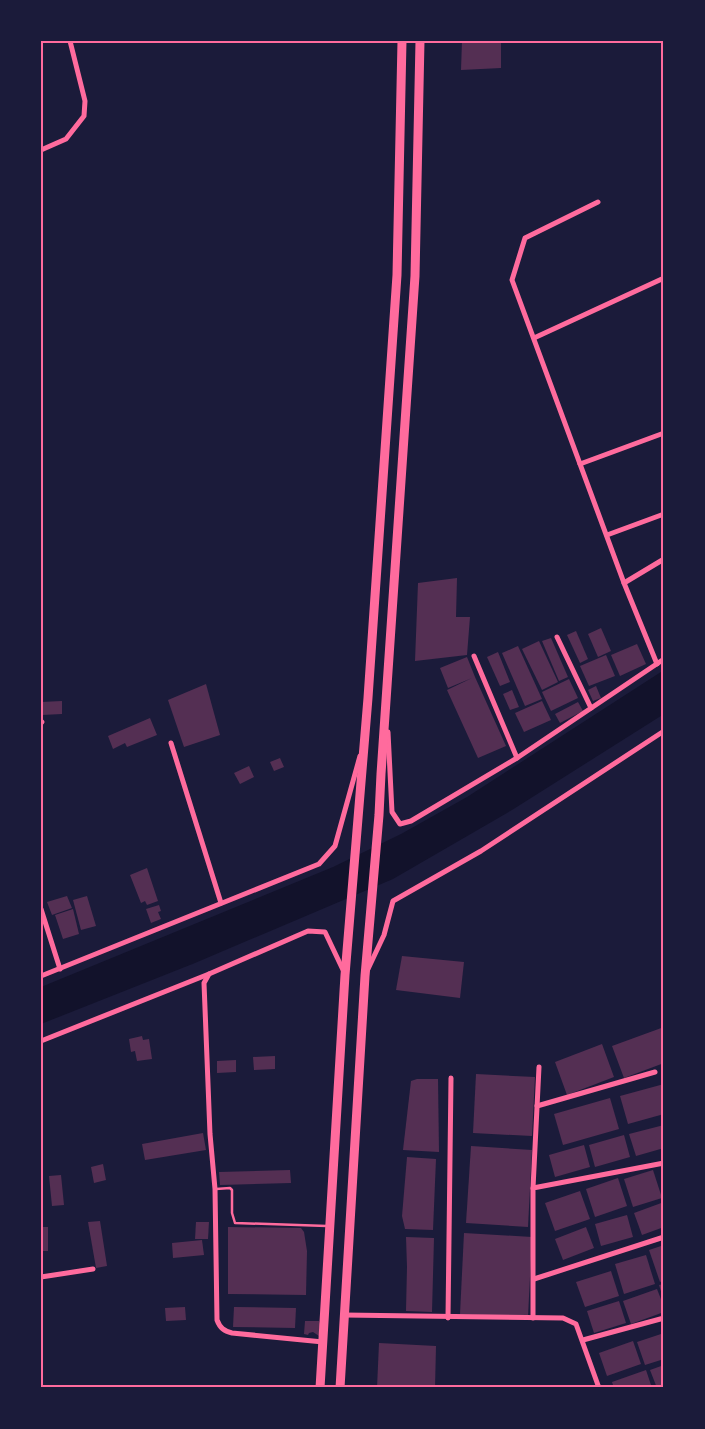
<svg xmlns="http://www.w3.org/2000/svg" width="705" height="1429" font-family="Lato,sans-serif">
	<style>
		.water { fill: #12122b }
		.building { fill: #542f53 }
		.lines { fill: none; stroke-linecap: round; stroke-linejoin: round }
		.service { stroke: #ff6b9d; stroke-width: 2.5 }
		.minor { stroke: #ff6b9d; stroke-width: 5 }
		.primary { stroke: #ff6b9d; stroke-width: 9 }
		.neatline { fill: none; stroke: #ff6b9d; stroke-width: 2 }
	</style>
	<rect width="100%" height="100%" fill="#1b1b3a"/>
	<polygon class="water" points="664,670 664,714 512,810 393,879 195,963 41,1024 41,987 333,867 401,834 467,797"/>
	<g class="building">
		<polygon points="462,41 501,41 501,68 461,70"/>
		<polygon points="457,578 456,617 470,617 467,655 415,661 418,583"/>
		<polygon points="601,628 611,651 598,657 588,634"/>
		<polygon points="576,631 588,659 580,663 567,635"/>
		<polygon points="551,638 568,677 559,681 542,641"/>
		<polygon points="539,641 558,682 542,690 522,649"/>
		<polygon points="637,644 646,664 620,676 611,655"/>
		<polygon points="518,646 542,699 525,706 502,653"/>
		<polygon points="498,652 510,682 500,686 487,657"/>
		<polygon points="606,655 615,676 589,686 580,666"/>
		<polygon points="467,657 475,677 506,746 478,758 447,690 472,678 448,688 440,668"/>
		<polygon points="569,679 578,698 551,711 542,692"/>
		<polygon points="206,684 220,735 184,747 168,700"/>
		<polygon points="596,686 601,698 593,701 588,690"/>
		<polygon points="512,690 519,707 510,710 503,694"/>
		<polygon points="62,701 62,714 42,715 41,702"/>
		<polygon points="542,701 551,720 524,732 515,713"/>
		<polygon points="578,702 583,711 560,723 555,714"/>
		<polygon points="150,718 157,735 127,747 125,743 113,749 108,736"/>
		<polygon points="280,758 284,767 274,771 270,762"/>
		<polygon points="249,766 254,777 240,784 234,773"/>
		<polygon points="147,868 158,901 147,905 145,901 141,903 130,875"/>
		<polygon points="67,896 72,908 52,915 47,902"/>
		<polygon points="87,896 96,926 81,930 73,900"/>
		<polygon points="159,905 161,911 158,912 161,919 151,923 146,909"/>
		<polygon points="73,909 79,934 63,939 55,915"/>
		<polygon points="402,956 464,962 460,998 396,990"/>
		<polygon points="664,1027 664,1063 624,1078 612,1046"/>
		<polygon points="142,1036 143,1040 149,1039 152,1059 137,1061 135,1051 131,1052 129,1039"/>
		<polygon points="602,1044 614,1077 567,1095 555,1062"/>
		<polygon points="275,1056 275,1069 254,1070 253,1057"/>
		<polygon points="236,1060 236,1072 217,1073 217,1061"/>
		<polygon points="476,1074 535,1077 532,1136 473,1133"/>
		<polygon points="417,1079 438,1079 439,1152 403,1150 411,1081"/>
		<polygon points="664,1084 664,1114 628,1124 620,1096"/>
		<polygon points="610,1098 619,1129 563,1145 554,1114"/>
		<polygon points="664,1125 664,1148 636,1156 629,1134"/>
		<polygon points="203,1133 206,1150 145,1160 142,1144"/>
		<polygon points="624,1135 630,1157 595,1167 589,1145"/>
		<polygon points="584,1145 590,1167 555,1177 549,1155"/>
		<polygon points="471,1146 532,1150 528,1227 466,1223"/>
		<polygon points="407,1157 436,1159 433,1230 405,1229 402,1216"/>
		<polygon points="103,1164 106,1180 94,1183 91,1167"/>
		<polygon points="290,1170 291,1183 220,1185 219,1172"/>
		<polygon points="653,1170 662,1198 633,1207 624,1179"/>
		<polygon points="61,1175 64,1205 52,1206 49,1176"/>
		<polygon points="618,1178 627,1206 595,1217 586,1189"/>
		<polygon points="580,1191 590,1219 555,1231 545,1203"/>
		<polygon points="664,1202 664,1227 642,1235 634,1213"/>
		<polygon points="627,1215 633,1237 601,1246 595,1224"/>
		<polygon points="100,1221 107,1266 96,1268 88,1222"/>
		<polygon points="196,1222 209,1222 208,1239 195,1239"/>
		<rect x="41" y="1227" width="7" height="24"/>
		<polygon points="228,1227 301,1228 304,1232 307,1251 306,1295 228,1294"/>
		<polygon points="586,1227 594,1248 563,1260 555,1239"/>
		<polygon points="464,1233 532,1237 528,1317 460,1314"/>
		<polygon points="406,1237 434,1238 432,1312 406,1311 407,1267"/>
		<polygon points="202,1240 204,1255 173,1258 172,1243"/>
		<polygon points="664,1245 664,1280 660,1282 649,1250"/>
		<polygon points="646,1255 655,1284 624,1294 615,1264"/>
		<polygon points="611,1271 619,1296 585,1307 576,1282"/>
		<polygon points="664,1284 664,1298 663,1298 659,1285"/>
		<polygon points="657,1289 664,1307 664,1312 631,1324 623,1301"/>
		<polygon points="619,1301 626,1323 594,1333 587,1311"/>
		<polygon points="185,1307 186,1320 166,1321 165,1308"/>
		<polygon points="234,1307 296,1308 295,1328 233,1327"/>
		<polygon points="305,1321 319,1321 321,1327 319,1328 319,1336 313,1332 309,1333 308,1335 304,1334"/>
		<polygon points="664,1333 664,1359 645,1365 637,1342"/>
		<polygon points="633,1341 641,1364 607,1376 599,1353"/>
		<polygon points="379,1343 436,1346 435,1388 377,1388"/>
		<polygon points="664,1365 664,1388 657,1388 650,1370"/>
		<polygon points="646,1370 652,1388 614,1388 612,1382"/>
		<rect x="162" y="1386" width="29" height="2"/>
	</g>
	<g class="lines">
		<polyline class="service" points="216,1189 230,1188 232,1190 232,1213 235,1223 327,1226"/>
		<g class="minor">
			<polyline points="41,150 66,139 84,116 85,101 70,41"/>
			<polyline points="598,202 525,238 512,280 624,583 657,664"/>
			<polyline points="534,338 664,278"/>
			<polyline points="580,464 664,433"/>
			<polyline points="607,535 664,514"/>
			<polyline points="624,583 664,559"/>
			<polyline points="557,637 591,708"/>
			<polyline points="474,656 517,758"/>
			<polyline points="41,723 42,722"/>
			<polyline points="388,732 392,812 400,824 411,821 517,758 664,659"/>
			<polyline points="171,743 221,903"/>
			<polyline points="41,909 60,969"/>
			<polyline points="368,969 384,935 393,901 481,851 664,731"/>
			<path d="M209 974 204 983 210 1134 215 1189 217 1320C220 1328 224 1331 232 1333L323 1342"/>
			<polyline points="41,976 319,864 335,846 360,756"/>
			<polyline points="41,1041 209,974 308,931 325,932 344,972"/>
			<polyline points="537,1106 655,1072"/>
			<polyline points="533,1188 539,1067"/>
			<polyline points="41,1277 93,1269"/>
			<polyline points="534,1279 664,1237"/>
			<polyline points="344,1315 563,1318 576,1324 599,1388"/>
			<polyline points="448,1318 451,1078"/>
			<polyline points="533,1318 533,1188 664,1163"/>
			<polyline points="583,1340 664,1318"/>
		</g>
		<g class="primary">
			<polyline points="320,1388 345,975 368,698 397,275 402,41"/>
			<polyline points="340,1388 365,976 379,815 381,774 415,276 420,41"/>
		</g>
	</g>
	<rect width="705" height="1429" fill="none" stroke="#1b1b3a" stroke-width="85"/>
	<rect x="42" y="42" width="620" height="1344" class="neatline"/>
</svg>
